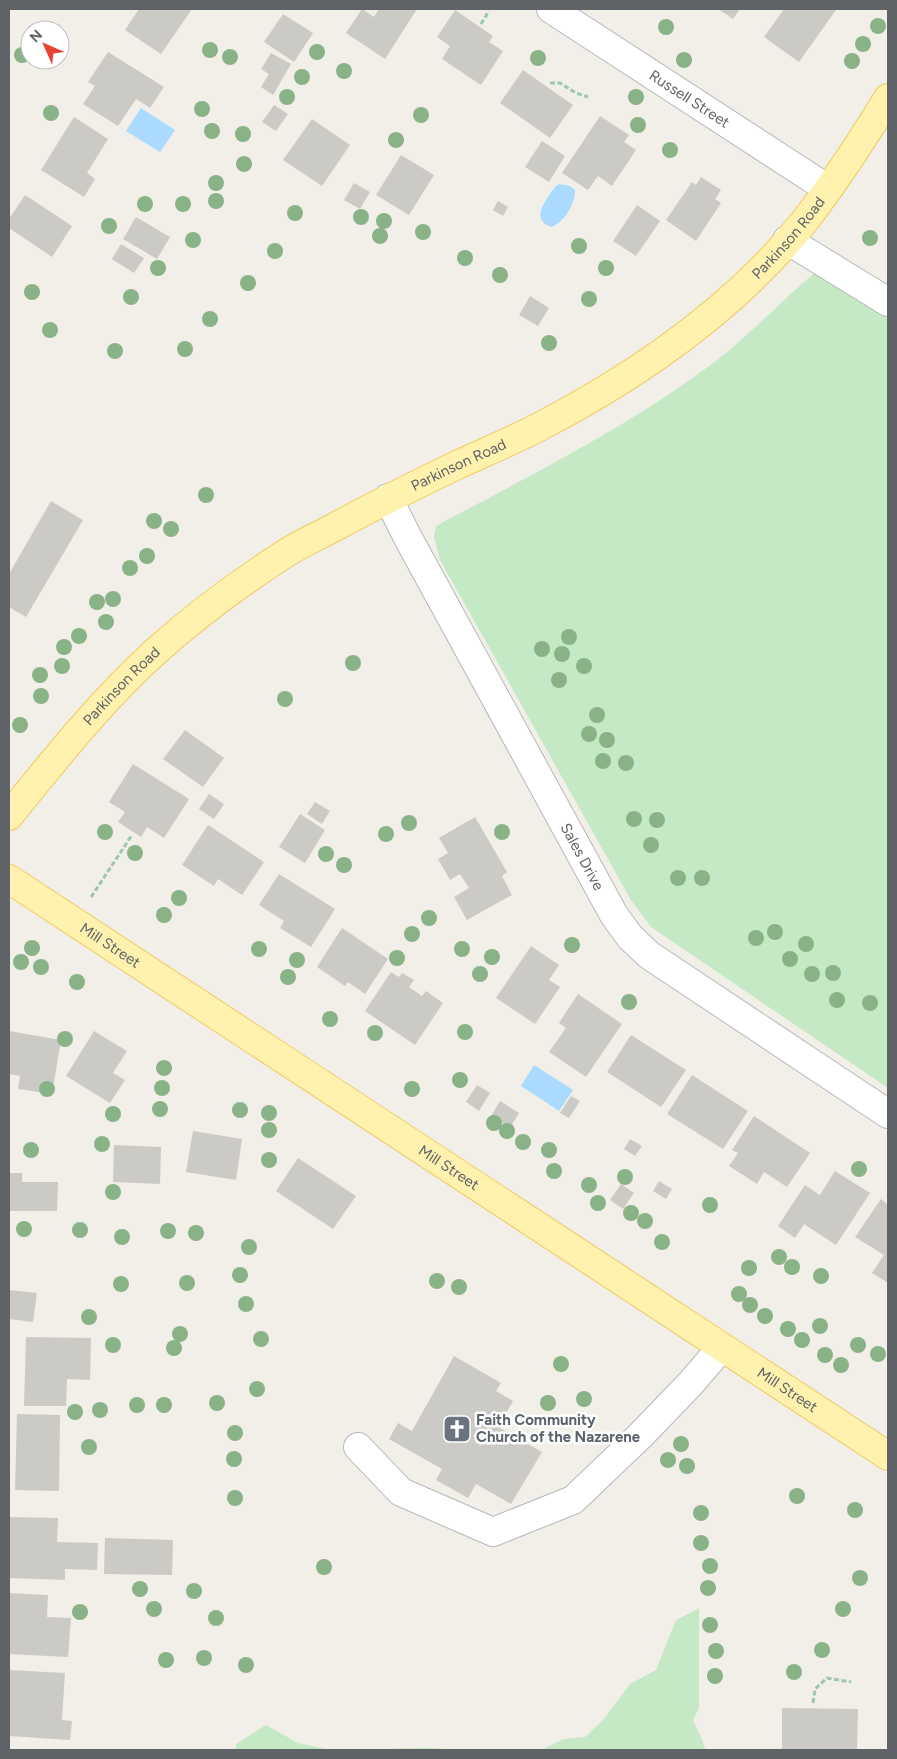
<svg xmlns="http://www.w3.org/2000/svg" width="897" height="1759" font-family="Figtree,sans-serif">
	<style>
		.green { fill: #c5e8c5 }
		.water { fill: #aadaff }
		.building { fill: #cccac5 }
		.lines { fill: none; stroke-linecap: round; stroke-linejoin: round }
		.minor-casing { stroke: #b5b8bc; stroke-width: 30 }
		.major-casing { stroke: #f2c960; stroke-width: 30 }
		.path { stroke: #9cc7a9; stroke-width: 3; stroke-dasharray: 5 2.5; stroke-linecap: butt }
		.minor { stroke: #fff; stroke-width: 28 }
		.major { stroke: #fff2af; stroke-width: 28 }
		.tree { fill: #89b387 }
		.labels { text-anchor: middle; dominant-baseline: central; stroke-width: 5; stroke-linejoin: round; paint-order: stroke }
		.street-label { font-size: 15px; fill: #5f6368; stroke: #fff }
		.worship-label { font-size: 15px; font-weight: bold; fill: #5b616d; stroke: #fff; text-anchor: start }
	</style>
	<rect width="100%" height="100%" fill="#f1efe8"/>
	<g class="green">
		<path d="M818 270 888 316V1088L651 927 631 900 440 560 434 537 436 526C531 475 630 426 716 361 752 333 783 299 818 270Z"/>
		<path d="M699 1608V1708L693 1720C696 1727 705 1744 705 1750H541L564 1739 585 1737 604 1719 630 1684 656 1670 676 1620Z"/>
		<polygon points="266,1725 298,1743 330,1750 425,1748 481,1750 236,1750 236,1744"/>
	</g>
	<g class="water">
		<polygon points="141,108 175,130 160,152 126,131"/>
		<path d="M559 184 570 186 575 190C576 203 563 224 551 227 529 219 547 199 555 187Z"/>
		<polygon points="534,1065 573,1090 559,1111 521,1086"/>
	</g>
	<g class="building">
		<polygon points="139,9 192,9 161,54 125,30"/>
		<polygon points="362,9 374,17 379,9 417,9 385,59 346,33"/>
		<polygon points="718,9 740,9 733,19"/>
		<polygon points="784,9 834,9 836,10 799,62 764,37"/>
		<polygon points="455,10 493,36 489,42 503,51 481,85 442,59 450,46 437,37"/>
		<polygon points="283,14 313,33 294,62 264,42"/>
		<polygon points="108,52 164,87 150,108 136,99 118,126 83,104 95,86 88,82"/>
		<polygon points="271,53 291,64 273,95 261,87 269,74 261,69"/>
		<polygon points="523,70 573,105 550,138 500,103"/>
		<polygon points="274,105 288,114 276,131 262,122"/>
		<polygon points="600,116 629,135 624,142 636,150 612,186 598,176 588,190 562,173"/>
		<polygon points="74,117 108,139 87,173 95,179 84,197 41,170"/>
		<polygon points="312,119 350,145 322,186 283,160"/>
		<polygon points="542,141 565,156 549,182 525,167"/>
		<polygon points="401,155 434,175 409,215 376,195"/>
		<polygon points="701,177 721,190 715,199 721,203 696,241 666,220 692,182 696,185"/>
		<polygon points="354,183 370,192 360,209 344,200"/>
		<polygon points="25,195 72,226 52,257 9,228 9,219"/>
		<polygon points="498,201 508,207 503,216 493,210"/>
		<polygon points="637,205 660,221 636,256 613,241"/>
		<polygon points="136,217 170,237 157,259 123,239"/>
		<polygon points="121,244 144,258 134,273 112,259"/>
		<polygon points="530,296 549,308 538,326 519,315"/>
		<polygon points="51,501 83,520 26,617 9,607 9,574"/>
		<polygon points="185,730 224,758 203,787 163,759"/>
		<polygon points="133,764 189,799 164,838 147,827 141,837 118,822 125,812 109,802"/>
		<polygon points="209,794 224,804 214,819 199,809"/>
		<polygon points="315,802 330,811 322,824 307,814"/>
		<polygon points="300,814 325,830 305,863 279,847"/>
		<polygon points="475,817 507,872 502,876 512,895 467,920 454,897 469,888 460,874 450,880 438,859 448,853 439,838"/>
		<polygon points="208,825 264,862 242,895 218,879 214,886 182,865"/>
		<polygon points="279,874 335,909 311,947 280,928 284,921 259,905"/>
		<polygon points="342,928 388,959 365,994 348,982 345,986 317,967"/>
		<polygon points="531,946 559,965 549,980 560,987 535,1024 496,998"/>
		<polygon points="391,972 399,977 402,973 414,980 409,987 422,996 426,991 443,1003 415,1045 365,1011"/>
		<polygon points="578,994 622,1024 586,1077 549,1052 566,1028 559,1023"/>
		<polygon points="9,1031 61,1040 52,1094 18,1089 20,1076 9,1074"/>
		<polygon points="94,1031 127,1051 113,1073 125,1080 110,1103 66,1076"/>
		<polygon points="631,1035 686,1070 661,1107 607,1072"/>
		<polygon points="692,1075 748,1111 723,1149 667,1114"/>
		<polygon points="477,1085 490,1093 479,1111 466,1102"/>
		<polygon points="571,1096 580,1101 569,1118 560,1113"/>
		<polygon points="500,1101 519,1113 510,1128 491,1116"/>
		<polygon points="754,1116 810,1153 787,1187 764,1172 757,1184 729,1166 738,1153 732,1150"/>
		<polygon points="193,1131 242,1139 236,1180 186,1172"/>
		<polygon points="630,1139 642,1146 635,1156 624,1149"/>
		<polygon points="114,1145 161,1147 160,1184 113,1182"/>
		<polygon points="298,1158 356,1196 333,1229 276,1191"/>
		<polygon points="835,1171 870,1193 836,1245 804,1224 795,1238 778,1226 805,1185 820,1195"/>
		<polygon points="9,1173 22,1173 22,1182 58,1182 57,1211 9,1211"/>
		<polygon points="659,1181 672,1189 666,1199 653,1191"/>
		<polygon points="621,1184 634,1193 623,1209 610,1200"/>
		<polygon points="881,1199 888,1205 888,1283 872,1273 884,1255 855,1237"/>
		<polygon points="9,1290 37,1293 33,1322 9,1319"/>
		<polygon points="26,1337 91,1338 90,1380 67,1379 66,1406 24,1406"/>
		<polygon points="454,1356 501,1383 496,1391 513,1401 498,1427 542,1452 511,1504 476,1484 468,1498 436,1480 442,1469 389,1439 398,1423 412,1431"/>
		<polygon points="17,1414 60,1415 59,1491 15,1490"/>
		<polygon points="9,1517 58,1518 57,1542 98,1543 97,1570 65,1569 65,1580 9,1578"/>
		<polygon points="105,1538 173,1540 172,1575 104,1574"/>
		<polygon points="9,1593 48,1595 47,1617 71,1618 68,1657 9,1654"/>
		<polygon points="9,1670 65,1673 62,1720 72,1721 70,1740 9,1736"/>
		<polygon points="782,1708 858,1709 857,1749 782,1749"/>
	</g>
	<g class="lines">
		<defs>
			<g id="minor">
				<path id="s1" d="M551 9 828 189"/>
				<polyline points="787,240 888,302"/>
				<path id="s2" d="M388 498 408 538 614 915 630 937 649 955 888 1114"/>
				<polyline points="358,1447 401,1492 493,1532 573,1500 640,1436 691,1383 721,1348"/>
			</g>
			<g id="major">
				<path id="s3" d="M9 816C55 759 101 701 155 652 194 617 237 585 280 557 296 546 314 538 331 529 372 507 413 486 455 466 483 453 512 441 539 427 639 375 737 307 807 218 836 180 863 139 888 98"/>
				<path id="s4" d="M9 879 888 1456"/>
			</g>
		</defs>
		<use href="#minor" class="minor-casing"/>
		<use href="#major" class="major-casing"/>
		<g class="path">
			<polyline points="481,24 489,11"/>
			<polyline points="550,83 560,83 576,93 588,97"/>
			<polyline points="91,897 132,835"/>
			<polyline points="813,1703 815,1689 827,1678 851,1682"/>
		</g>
		<use href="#minor" class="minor"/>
		<use href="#major" class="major"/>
	</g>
	<g class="tree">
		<circle cx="878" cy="26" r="8"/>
		<circle cx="666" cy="27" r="8"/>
		<circle cx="863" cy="44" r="8"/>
		<circle cx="210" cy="50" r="8"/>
		<circle cx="317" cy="52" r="8"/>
		<circle cx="22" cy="55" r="8"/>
		<circle cx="230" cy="57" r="8"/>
		<circle cx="538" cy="58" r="8"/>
		<circle cx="684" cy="60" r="8"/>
		<circle cx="852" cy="61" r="8"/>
		<circle cx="344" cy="71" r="8"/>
		<circle cx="302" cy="77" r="8"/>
		<circle cx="287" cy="97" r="8"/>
		<circle cx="636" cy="97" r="8"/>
		<circle cx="202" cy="109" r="8"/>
		<circle cx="51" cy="113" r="8"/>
		<circle cx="421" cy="115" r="8"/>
		<circle cx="638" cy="125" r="8"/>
		<circle cx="212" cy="131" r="8"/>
		<circle cx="243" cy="134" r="8"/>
		<circle cx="396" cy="140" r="8"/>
		<circle cx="670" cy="150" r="8"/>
		<circle cx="244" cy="164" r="8"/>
		<circle cx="216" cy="183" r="8"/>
		<circle cx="216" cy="201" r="8"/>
		<circle cx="145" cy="204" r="8"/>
		<circle cx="183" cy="204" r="8"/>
		<circle cx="295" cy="213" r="8"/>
		<circle cx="361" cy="217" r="8"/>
		<circle cx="384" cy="221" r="8"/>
		<circle cx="109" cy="226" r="8"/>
		<circle cx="423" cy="232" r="8"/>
		<circle cx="380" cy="236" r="8"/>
		<circle cx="870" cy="238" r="8"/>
		<circle cx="193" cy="240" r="8"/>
		<circle cx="579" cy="246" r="8"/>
		<circle cx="275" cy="251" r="8"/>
		<circle cx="465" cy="258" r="8"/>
		<circle cx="158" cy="268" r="8"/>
		<circle cx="606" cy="268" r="8"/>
		<circle cx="500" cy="275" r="8"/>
		<circle cx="248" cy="283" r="8"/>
		<circle cx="32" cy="292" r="8"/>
		<circle cx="131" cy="297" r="8"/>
		<circle cx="589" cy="299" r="8"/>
		<circle cx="210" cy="319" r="8"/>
		<circle cx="50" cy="330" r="8"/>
		<circle cx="549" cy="343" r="8"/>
		<circle cx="185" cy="349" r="8"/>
		<circle cx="115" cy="351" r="8"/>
		<circle cx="206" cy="495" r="8"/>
		<circle cx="154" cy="521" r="8"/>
		<circle cx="171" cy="529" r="8"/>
		<circle cx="147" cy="556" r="8"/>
		<circle cx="130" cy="568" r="8"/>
		<circle cx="113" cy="599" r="8"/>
		<circle cx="97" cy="602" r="8"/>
		<circle cx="106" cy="622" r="8"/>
		<circle cx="79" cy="636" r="8"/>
		<circle cx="569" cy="637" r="8"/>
		<circle cx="64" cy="647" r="8"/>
		<circle cx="542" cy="649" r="8"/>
		<circle cx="562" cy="654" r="8"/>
		<circle cx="353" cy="663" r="8"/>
		<circle cx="62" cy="666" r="8"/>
		<circle cx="584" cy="666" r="8"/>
		<circle cx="40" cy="675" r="8"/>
		<circle cx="559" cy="680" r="8"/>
		<circle cx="41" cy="696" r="8"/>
		<circle cx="285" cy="699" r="8"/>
		<circle cx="597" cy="715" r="8"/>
		<circle cx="20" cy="725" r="8"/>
		<circle cx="589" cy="734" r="8"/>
		<circle cx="607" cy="740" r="8"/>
		<circle cx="603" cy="761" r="8"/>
		<circle cx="626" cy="763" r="8"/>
		<circle cx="634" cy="819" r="8"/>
		<circle cx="657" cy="820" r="8"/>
		<circle cx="409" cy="823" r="8"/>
		<circle cx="105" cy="832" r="8"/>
		<circle cx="502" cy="832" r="8"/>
		<circle cx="386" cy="834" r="8"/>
		<circle cx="651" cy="845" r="8"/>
		<circle cx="135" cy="853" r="8"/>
		<circle cx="326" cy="854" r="8"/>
		<circle cx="344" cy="865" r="8"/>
		<circle cx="678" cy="878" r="8"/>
		<circle cx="702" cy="878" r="8"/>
		<circle cx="179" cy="898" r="8"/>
		<circle cx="164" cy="915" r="8"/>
		<circle cx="429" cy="918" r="8"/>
		<circle cx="775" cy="932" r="8"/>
		<circle cx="412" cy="934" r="8"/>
		<circle cx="756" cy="938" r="8"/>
		<circle cx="806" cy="944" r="8"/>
		<circle cx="572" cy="945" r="8"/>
		<circle cx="32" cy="948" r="8"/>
		<circle cx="259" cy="949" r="8"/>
		<circle cx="462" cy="949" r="8"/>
		<circle cx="492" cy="957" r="8"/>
		<circle cx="397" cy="958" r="8"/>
		<circle cx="790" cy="959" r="8"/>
		<circle cx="297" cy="960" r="8"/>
		<circle cx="21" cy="962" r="8"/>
		<circle cx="41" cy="967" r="8"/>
		<circle cx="833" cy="973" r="8"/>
		<circle cx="480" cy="974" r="8"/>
		<circle cx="812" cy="974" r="8"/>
		<circle cx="288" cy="977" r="8"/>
		<circle cx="77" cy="982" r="8"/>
		<circle cx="837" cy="1000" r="8"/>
		<circle cx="629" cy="1002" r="8"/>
		<circle cx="870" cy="1003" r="8"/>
		<circle cx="330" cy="1019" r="8"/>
		<circle cx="465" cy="1032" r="8"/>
		<circle cx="375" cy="1033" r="8"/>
		<circle cx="65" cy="1039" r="8"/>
		<circle cx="164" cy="1068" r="8"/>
		<circle cx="460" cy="1080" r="8"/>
		<circle cx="162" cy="1088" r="8"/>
		<circle cx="47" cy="1089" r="8"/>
		<circle cx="412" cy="1089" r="8"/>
		<circle cx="160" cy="1109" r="8"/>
		<circle cx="240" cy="1110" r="8"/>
		<circle cx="269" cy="1113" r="8"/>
		<circle cx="113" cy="1114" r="8"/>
		<circle cx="494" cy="1123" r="8"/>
		<circle cx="269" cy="1130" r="8"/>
		<circle cx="507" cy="1131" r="8"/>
		<circle cx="523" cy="1142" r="8"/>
		<circle cx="102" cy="1144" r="8"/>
		<circle cx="31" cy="1150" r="8"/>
		<circle cx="549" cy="1150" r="8"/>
		<circle cx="269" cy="1160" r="8"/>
		<circle cx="859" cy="1169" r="8"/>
		<circle cx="554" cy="1171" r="8"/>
		<circle cx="625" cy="1177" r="8"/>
		<circle cx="589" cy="1185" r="8"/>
		<circle cx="113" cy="1192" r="8"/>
		<circle cx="598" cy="1203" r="8"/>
		<circle cx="710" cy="1205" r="8"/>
		<circle cx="631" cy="1213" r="8"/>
		<circle cx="645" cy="1221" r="8"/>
		<circle cx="24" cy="1229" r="8"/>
		<circle cx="80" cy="1230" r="8"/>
		<circle cx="168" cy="1231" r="8"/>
		<circle cx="196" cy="1233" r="8"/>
		<circle cx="122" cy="1237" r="8"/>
		<circle cx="662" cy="1242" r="8"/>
		<circle cx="249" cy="1247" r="8"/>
		<circle cx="779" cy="1257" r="8"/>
		<circle cx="792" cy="1267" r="8"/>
		<circle cx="749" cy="1268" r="8"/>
		<circle cx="240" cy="1275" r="8"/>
		<circle cx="821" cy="1276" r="8"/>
		<circle cx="437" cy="1281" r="8"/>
		<circle cx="187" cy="1283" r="8"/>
		<circle cx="121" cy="1284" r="8"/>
		<circle cx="459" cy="1287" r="8"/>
		<circle cx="739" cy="1294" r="8"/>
		<circle cx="246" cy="1304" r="8"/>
		<circle cx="750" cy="1305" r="8"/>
		<circle cx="765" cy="1316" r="8"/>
		<circle cx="89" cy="1317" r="8"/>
		<circle cx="820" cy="1326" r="8"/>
		<circle cx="788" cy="1329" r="8"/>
		<circle cx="180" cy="1334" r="8"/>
		<circle cx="261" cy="1339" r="8"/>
		<circle cx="802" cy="1340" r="8"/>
		<circle cx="113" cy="1345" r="8"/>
		<circle cx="858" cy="1345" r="8"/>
		<circle cx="174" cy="1348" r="8"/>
		<circle cx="878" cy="1354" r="8"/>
		<circle cx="825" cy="1355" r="8"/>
		<circle cx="561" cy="1364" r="8"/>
		<circle cx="841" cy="1365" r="8"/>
		<circle cx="257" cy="1389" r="8"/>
		<circle cx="584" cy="1399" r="8"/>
		<circle cx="217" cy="1403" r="8"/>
		<circle cx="548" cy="1403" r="8"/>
		<circle cx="137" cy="1405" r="8"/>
		<circle cx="164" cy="1405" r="8"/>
		<circle cx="100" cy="1410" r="8"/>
		<circle cx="75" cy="1412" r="8"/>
		<circle cx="235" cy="1433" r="8"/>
		<circle cx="681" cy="1444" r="8"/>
		<circle cx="89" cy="1447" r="8"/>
		<circle cx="234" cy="1459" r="8"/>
		<circle cx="668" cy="1460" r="8"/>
		<circle cx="687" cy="1466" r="8"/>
		<circle cx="797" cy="1496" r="8"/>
		<circle cx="235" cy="1498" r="8"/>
		<circle cx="855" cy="1510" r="8"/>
		<circle cx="701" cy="1513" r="8"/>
		<circle cx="701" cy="1543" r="8"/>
		<circle cx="710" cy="1566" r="8"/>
		<circle cx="324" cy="1567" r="8"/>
		<circle cx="860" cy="1578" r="8"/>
		<circle cx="708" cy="1588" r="8"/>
		<circle cx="140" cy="1589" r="8"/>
		<circle cx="194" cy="1591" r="8"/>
		<circle cx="154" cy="1609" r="8"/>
		<circle cx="843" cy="1609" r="8"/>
		<circle cx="80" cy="1612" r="8"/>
		<circle cx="216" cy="1618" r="8"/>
		<circle cx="710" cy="1625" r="8"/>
		<circle cx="822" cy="1650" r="8"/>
		<circle cx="716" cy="1651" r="8"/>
		<circle cx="204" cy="1658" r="8"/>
		<circle cx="166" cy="1660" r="8"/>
		<circle cx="246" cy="1665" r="8"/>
		<circle cx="794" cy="1672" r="8"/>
		<circle cx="715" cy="1676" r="8"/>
	</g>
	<defs>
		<symbol id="church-square" viewBox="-11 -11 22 22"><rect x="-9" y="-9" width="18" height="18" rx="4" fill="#6b7280" stroke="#fff"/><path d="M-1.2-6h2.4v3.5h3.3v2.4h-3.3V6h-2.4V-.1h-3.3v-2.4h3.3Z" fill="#fff"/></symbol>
	</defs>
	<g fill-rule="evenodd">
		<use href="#church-square" x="441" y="1413" width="32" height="32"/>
	</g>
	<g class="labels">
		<g class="street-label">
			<text stroke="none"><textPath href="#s1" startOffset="165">Russell Street</textPath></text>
			<text stroke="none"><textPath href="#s3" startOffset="982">Parkinson Road</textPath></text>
			<text stroke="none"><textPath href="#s3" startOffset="578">Parkinson Road</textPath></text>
			<text stroke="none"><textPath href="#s3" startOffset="172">Parkinson Road</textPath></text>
			<text stroke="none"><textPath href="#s2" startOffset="408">Sales Drive</textPath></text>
			<text stroke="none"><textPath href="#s4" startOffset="121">Mill Street</textPath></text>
			<text stroke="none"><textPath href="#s4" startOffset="526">Mill Street</textPath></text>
			<text stroke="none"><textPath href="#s4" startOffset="931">Mill Street</textPath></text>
		</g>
		<g class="worship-label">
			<text x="476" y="1420">Faith Community<tspan x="476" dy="17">Church of the Nazarene</tspan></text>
		</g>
	</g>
	<rect width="897" height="1759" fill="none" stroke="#5f6368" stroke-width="20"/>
	<g transform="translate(45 45) rotate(315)"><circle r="24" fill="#ffffff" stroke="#bfc1c3"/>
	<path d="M0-4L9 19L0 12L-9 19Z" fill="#ea4335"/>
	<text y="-8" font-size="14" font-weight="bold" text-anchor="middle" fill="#5f6368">N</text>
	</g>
</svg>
